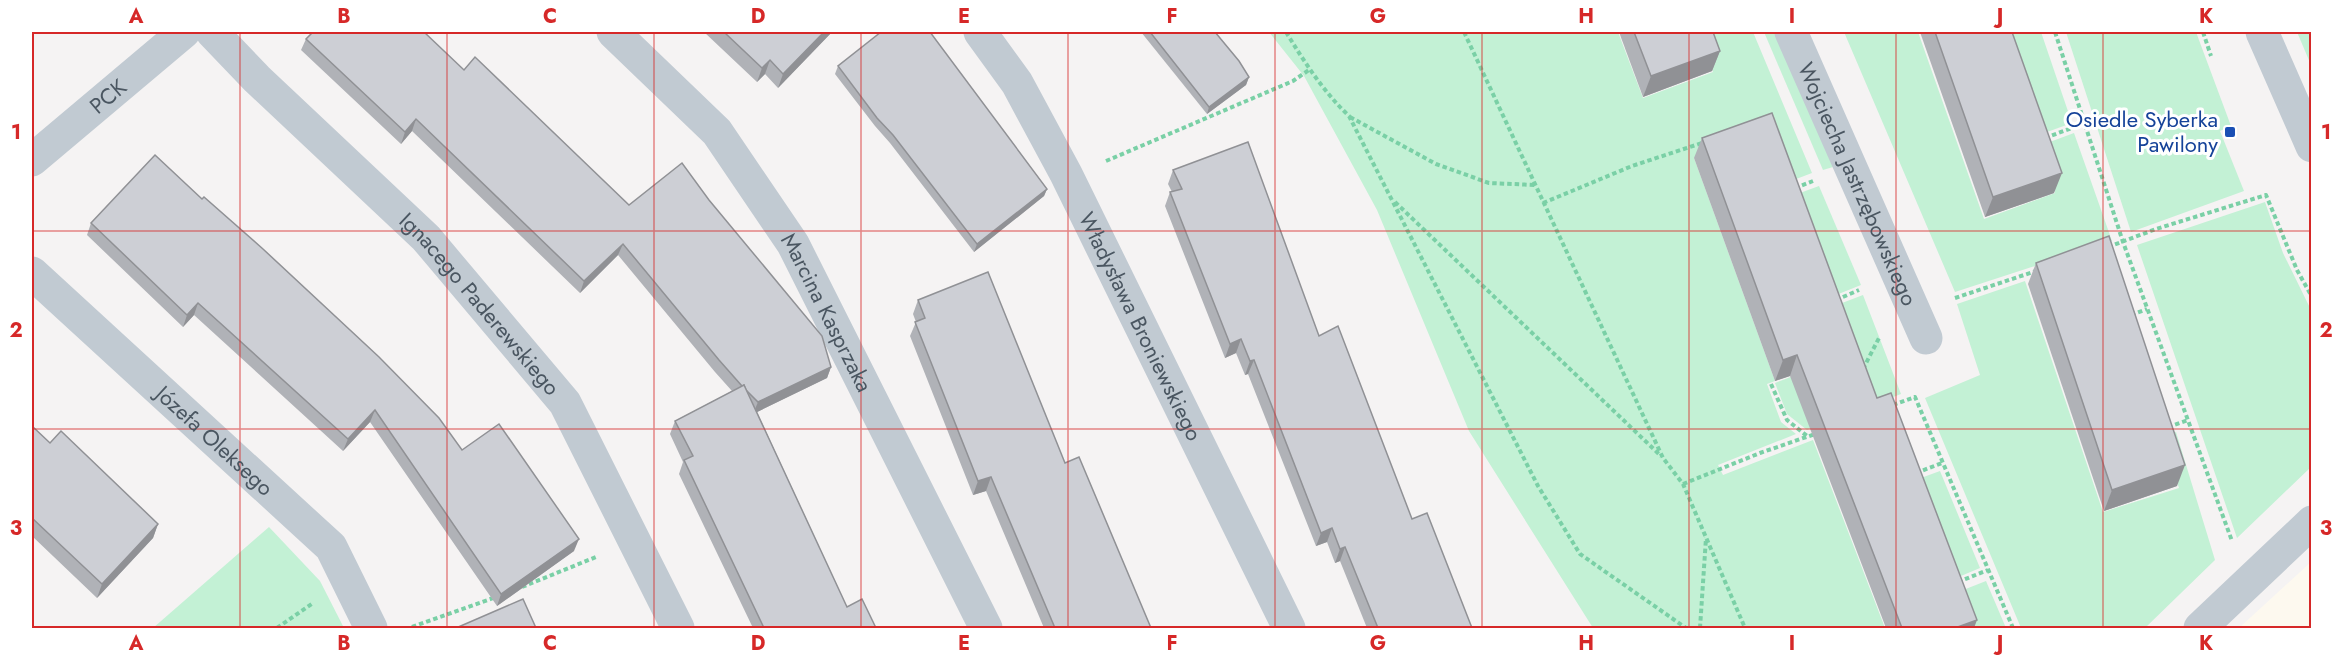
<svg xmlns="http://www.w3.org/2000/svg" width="2343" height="660" font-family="Jost,sans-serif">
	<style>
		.commercial { fill: #fdf9ef }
		.green { fill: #c3f1d5 }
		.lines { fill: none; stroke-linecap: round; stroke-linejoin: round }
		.path { stroke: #7ad0a6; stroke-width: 4; stroke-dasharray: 4.5 3; stroke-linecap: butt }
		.minor { stroke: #c1cad2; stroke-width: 33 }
		.wall { fill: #b0b2b7 }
		.shaded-wall { fill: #909195 }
		.building { fill: #cdcfd5; stroke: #909195; stroke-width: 1.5 }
		.grid { fill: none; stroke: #d62828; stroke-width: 1.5; stroke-opacity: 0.55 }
		.transit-dot { fill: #1a4fb4; stroke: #fff; stroke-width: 2 }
		.labels { text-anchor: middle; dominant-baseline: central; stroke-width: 6; stroke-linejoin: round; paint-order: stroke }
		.street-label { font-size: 22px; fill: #4a5661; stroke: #fff }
		.transit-label { font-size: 22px; fill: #164399; stroke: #fff; text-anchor: end }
		.neatline { fill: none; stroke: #d62828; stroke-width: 2 }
		.grid-label { font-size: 20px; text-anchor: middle; font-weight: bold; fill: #d62828 }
	</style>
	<rect width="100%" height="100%" fill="#f5f3f3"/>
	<polygon class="commercial" points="2311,562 2311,628 2239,628"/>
	<g class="green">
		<polygon points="1269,32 1618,32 1643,98 1713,72 1699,32 1753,32 1812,173 1783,184 1765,132 1694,158 1775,381 1767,384 1781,422 1796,434 1718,465 1723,475 1813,440 1885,628 1593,628 1469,431 1377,210 1304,76"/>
		<polygon points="1764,32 1776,32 1833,167 1823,170"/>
		<polygon points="1844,32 1918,32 1984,219 2055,193 2039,146 2074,133 2112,241 1955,292"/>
		<polygon points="2007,32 2041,32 2072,123 2036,136"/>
		<polygon points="2066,32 2196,32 2231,126 2220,131 2244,191 2131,232"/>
		<polygon points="2297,32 2311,32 2311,65"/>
		<polygon points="1819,186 1861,285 1826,299 1789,197"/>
		<polygon points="2265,202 2283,253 2311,310 2311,467 2237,538 2137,245"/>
		<polygon points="2025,281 2103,512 2179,488 2162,437 2176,432 2215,560 2145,628 2021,628 1925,398 1980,375 1957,304"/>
		<polygon points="1863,295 1901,394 1807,430 1787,414 1775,383 1846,356 1829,308"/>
		<polygon points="1940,471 1980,568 1949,581 1910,482"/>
		<polygon points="269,527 320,581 344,628 153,628"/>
		<polygon points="1986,581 2006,628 1966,628 1953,594"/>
	</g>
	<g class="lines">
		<g class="path">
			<path d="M1286 32C1305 63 1323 91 1349 116L1538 486 1580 554 1686 628"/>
			<polyline points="1464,32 1663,458 1683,484 1745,628"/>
			<polyline points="2055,32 2123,242 2232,541"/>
			<polyline points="2203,32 2211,56"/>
			<polyline points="1350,117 1436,164 1489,183 1535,185"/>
			<polyline points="2045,138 2085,123"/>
			<polyline points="1106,161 1293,81 1309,70"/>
			<polyline points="1795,188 1813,181"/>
			<polyline points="1395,202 1661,456"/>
			<polyline points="1543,203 1632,166 1702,143"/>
			<polyline points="2108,247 2156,229 2266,195 2297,270 2312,297"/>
			<polyline points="1955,298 2036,271"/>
			<polyline points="1836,300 1859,290"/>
			<polyline points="2131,315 2147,309"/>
			<polyline points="1863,369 1880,336"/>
			<polyline points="1771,384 1787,420 1807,436"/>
			<polyline points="1893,405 1915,397 2013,628"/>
			<polyline points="2168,427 2188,420"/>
			<polyline points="1916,473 1942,463"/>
			<polyline points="1683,484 1760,453 1815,434"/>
			<polyline points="1958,582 1988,570"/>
			<polyline points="522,587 596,557"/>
			<polyline points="412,627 496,597"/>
			<polyline points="277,628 313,603"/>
			<polyline points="1700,628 1706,538"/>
		</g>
		<g class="minor">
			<path id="s1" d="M212 32 257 79 426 238 565 403 678 628"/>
			<path id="s2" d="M613 32 717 132 793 244 986 628"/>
			<path id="s3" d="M980 32 1017 83 1066 174 1289 628"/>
			<path id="s4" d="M1791 32 1926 338"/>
			<polyline points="2262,32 2312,146"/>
			<path id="s5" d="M32 160 184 32"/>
			<path id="s6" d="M32 273 331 547 371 628"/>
			<polyline points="2200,628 2312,522"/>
		</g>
	</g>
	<g class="wall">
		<polygon points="704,32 832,32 778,88 765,74 757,82"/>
		<polygon points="1141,32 1215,32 1249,77 1246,85 1207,114"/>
		<polygon points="1619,32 1713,32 1720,51 1712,71 1643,97"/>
		<polygon points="1920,32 2012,32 2054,193 1985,217"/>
		<polygon points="306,39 464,70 629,205 831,367 827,378 757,412 847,607 876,628 753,628 679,474 683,462 670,434 675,421 732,391 715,372 618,255 580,293 412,131 401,144 301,50"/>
		<polygon points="838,66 1047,189 1044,196 974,252 890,143 875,126 835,74"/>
		<polygon points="1702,138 1877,398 1974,628 1886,628 1790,376 1775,381 1694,158"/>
		<polygon points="1173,170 1319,336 1412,519 1472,628 1367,628 1340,561 1335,563 1327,542 1316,546 1248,374 1245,375 1236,353 1225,358 1165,206 1170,192 1172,192 1168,184"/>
		<polygon points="91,223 462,450 574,551 497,606 370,422 343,451 194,315 183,327 87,235"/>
		<polygon points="2036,263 2177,486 2104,511 2028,284"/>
		<polygon points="918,300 1065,463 1151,628 1044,628 986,491 973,495 910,336 916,322 913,314"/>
		<polygon points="32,426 50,443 158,524 153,538 97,598 32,536"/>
	</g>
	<g class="shaded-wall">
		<polygon points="824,32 832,32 778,88 783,74"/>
		<polygon points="1720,51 1712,71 1643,97 1651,76"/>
		<polygon points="770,60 765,74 757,82 762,68"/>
		<polygon points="1249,77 1246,85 1207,114 1209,107"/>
		<polygon points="416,119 412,131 401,144 405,132"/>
		<polygon points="2062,173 2054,193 1985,217 1993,197"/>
		<polygon points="1047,189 1044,196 974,252 977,244"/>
		<polygon points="623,244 618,255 580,293 584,281"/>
		<polygon points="198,303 194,315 183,327 187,315"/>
		<polygon points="1241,339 1236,353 1225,358 1230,344"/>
		<polygon points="1797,355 1790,376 1775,381 1783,360"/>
		<polygon points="1254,360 1248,374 1245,375 1250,361"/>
		<polygon points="831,367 827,378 753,414 758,402"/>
		<polygon points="375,410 370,422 343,451 348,439"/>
		<polygon points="2185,465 2177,486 2104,511 2112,490"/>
		<polygon points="991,477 986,491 973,495 978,481"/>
		<polygon points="158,524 153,538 97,598 102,584"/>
		<polygon points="1332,528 1327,542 1316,546 1321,533"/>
		<polygon points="579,539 574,551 497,606 501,594"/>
		<polygon points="1345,547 1340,561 1335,563 1340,549"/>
		<polygon points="1977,620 1974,628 1955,628"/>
	</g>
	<g class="building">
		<polygon points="313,32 424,32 464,70 475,57 629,205 682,163 709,200 822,336 831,367 758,402 746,390 744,385 742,386 719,360 623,244 584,281 416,119 405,132 306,39"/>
		<polygon points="724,32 824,32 783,74 770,60 762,68"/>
		<polygon points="881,32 930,32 1047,189 977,244 893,135 877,118 838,66"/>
		<polygon points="1150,32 1215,32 1239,61 1249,77 1209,107"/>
		<polygon points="1634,32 1713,32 1720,51 1651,76"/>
		<polygon points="1935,32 2012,32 2062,173 1993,197"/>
		<polygon points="1772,113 1877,398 1891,393 1977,620 1955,628 1902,628 1797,355 1783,360 1702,138"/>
		<polygon points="1248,142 1319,336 1338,326 1412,519 1427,513 1472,628 1378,628 1345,547 1340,549 1332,528 1321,533 1254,360 1250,361 1241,339 1230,344 1170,192 1182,189 1173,170"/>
		<polygon points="155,155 202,199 204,197 263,249 379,357 439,418 462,450 499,424 579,539 501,594 375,410 348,439 198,303 187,315 91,223"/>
		<polygon points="2109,236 2185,465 2112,490 2036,263"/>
		<polygon points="988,272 1065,463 1079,457 1151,628 1055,628 991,477 978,481 915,322 925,318 918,300"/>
		<polygon points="744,385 847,607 862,599 876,628 764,628 684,460 693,456 675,421"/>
		<polygon points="32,426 50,443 61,431 158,524 102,584 32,518"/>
		<polygon points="523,599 536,628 456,628"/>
	</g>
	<path class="grid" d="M240 32V628M447 32V628M654 32V628M861 32V628M1068 32V628M1275 32V628M1482 32V628M1689 32V628M1896 32V628M2103 32V628M32 231H2312M32 429H2312"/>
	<rect class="transit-dot" x="2224" y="126" width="12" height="12" rx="3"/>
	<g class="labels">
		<g class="street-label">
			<text stroke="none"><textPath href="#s5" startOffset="99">PCK</textPath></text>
			<text stroke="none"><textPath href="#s4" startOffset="166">Wojciecha Jastrzębowskiego</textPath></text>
			<text stroke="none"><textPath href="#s1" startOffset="382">Ignacego Paderewskiego</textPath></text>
			<text stroke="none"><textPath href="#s2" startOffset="356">Marcina Kasprzaka</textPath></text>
			<text stroke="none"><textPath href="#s3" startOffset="336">Władysława Broniewskiego</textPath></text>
			<text stroke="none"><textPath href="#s6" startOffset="248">Józefa Oleksego</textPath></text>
		</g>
		<g class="transit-label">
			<text x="2218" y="119">Osiedle Syberka<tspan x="2218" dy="25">Pawilony</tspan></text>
		</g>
	</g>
	<rect width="2343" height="660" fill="none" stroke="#ffffff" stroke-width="66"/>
	<rect x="33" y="33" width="2277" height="594" class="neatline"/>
	<g class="grid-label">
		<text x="136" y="23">A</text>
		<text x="344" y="23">B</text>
		<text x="550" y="23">C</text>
		<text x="758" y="23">D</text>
		<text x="964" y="23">E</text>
		<text x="1172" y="23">F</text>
		<text x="1378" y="23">G</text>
		<text x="1586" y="23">H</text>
		<text x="1792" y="23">I</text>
		<text x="2000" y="23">J</text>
		<text x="2206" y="23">K</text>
		<text x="16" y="139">1</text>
		<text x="2326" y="139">1</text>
		<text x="16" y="337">2</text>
		<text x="2326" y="337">2</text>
		<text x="16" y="535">3</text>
		<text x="2326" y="535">3</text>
		<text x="136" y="650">A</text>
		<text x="344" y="650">B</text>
		<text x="550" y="650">C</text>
		<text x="758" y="650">D</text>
		<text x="964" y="650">E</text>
		<text x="1172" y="650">F</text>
		<text x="1378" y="650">G</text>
		<text x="1586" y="650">H</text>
		<text x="1792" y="650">I</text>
		<text x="2000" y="650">J</text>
		<text x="2206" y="650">K</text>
	</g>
</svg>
